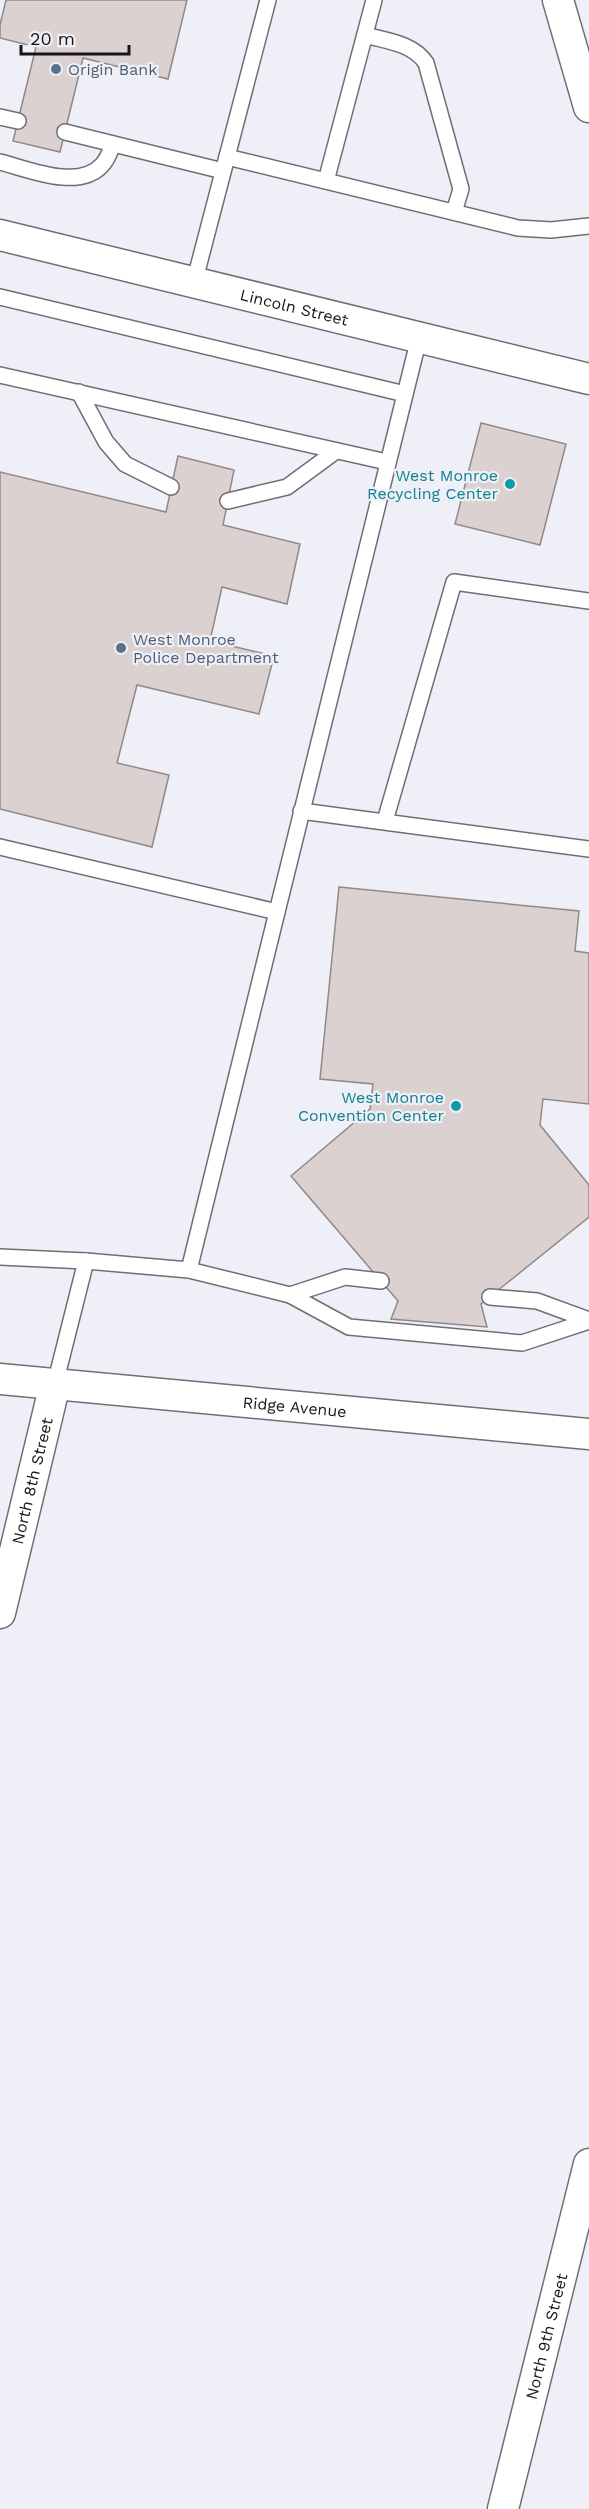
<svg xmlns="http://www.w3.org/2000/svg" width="589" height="2509" font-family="'Work Sans',sans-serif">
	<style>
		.building { fill: #dad1d0; stroke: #918988; stroke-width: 1.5 }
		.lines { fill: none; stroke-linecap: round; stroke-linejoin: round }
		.service-casing { stroke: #6e6f75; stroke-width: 18 }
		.minor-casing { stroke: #6e6f75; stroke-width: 33 }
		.service { stroke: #fff; stroke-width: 15 }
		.minor { stroke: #fff; stroke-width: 30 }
		.service-dot { fill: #5c6f8a; stroke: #efeff7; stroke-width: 2 }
		.culture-dot { fill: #0f9aa8; stroke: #efeff7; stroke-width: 2 }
		.labels { text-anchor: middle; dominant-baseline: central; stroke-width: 4.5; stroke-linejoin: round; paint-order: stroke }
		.service-label { font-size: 16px; fill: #4e5e75; stroke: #efeff7; text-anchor: start }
		.street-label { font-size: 16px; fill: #161619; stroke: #efeff7 }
		.culture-label { font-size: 16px; fill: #0d838f; stroke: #efeff7; text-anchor: end }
	</style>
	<rect width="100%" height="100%" fill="#efeff7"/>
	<g class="building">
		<polygon points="6,0 187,0 168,79 83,58 60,152 13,141 36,47 0,38 0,25"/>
		<polygon points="481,423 566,444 540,545 455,524"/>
		<polygon points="178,456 234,470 223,525 300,544 287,604 222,587 210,641 274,656 259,714 137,685 117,763 169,775 152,847 0,809 0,472 166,512"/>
		<polygon points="339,887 579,911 575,951 589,953 589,1104 543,1099 540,1125 589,1185 589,1217 481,1304 487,1327 391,1319 398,1301 291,1176 370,1109 373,1084 320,1079"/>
	</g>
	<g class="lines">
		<defs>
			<g id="service">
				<path d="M365 35C386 41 413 43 426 63L461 189 454 212"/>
				<polyline points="0,117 18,121"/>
				<polyline points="65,132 223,171"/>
				<polyline points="227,157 518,228 551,230 589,226"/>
				<path d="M0 162C28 169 79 191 102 165 108 159 110 151 113 144"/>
				<polyline points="326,181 374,0"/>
				<polyline points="194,283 268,0"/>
				<polyline points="0,297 405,394"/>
				<polyline points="0,375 387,462"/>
				<polyline points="79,392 106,442 125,464 171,487"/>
				<polyline points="228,501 287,487 336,451"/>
				<polyline points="301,811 589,849"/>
				<polyline points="385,821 454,582 589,601"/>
				<polyline points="0,847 277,912 419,338"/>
				<polyline points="0,1257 86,1261 189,1270 277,912"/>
				<polyline points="189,1270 290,1295 349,1327 522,1343 589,1321"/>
				<polyline points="290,1295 345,1277 381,1281"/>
				<polyline points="490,1297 537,1301 589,1320"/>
				<polyline points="55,1384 86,1261"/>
			</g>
			<g id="minor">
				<polyline points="558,0 589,107"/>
				<path id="s1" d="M0 235 589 379"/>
				<path id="s2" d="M0 1379 589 1434"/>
				<path id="s3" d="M0 1613 55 1384"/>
				<path id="s4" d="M503 2509 589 2164"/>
			</g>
		</defs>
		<use href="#service" class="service-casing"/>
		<use href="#minor" class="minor-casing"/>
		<use href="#service" class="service"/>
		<use href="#minor" class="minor"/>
	</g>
	<g class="service-dot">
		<circle cx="56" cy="69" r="6"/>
		<circle cx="121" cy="648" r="6"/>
	</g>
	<g class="culture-dot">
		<circle cx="510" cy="484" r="6"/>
		<circle cx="456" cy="1106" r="6"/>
	</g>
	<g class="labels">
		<g class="service-label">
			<text x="68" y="69">Origin Bank</text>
			<text x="133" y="639">West Monroe<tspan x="133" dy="18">Police Department</tspan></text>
		</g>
		<g class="street-label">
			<text stroke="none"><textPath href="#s1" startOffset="303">Lincoln Street</textPath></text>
			<text stroke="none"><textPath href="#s2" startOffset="296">Ridge Avenue</textPath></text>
			<text stroke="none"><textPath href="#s3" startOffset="136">North 8th Street</textPath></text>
			<text stroke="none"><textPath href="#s4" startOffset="178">North 9th Street</textPath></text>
		</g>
		<g class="culture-label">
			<text x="498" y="475">West Monroe<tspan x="498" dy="18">Recycling Center</tspan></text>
			<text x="444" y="1097">West Monroe<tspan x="444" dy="18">Convention Center</tspan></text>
		</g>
	</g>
	<path d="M21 45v9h108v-9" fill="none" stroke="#161619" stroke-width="3"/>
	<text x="30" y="45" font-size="18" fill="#161619" stroke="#efeff7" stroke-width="4.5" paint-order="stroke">20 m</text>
</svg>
